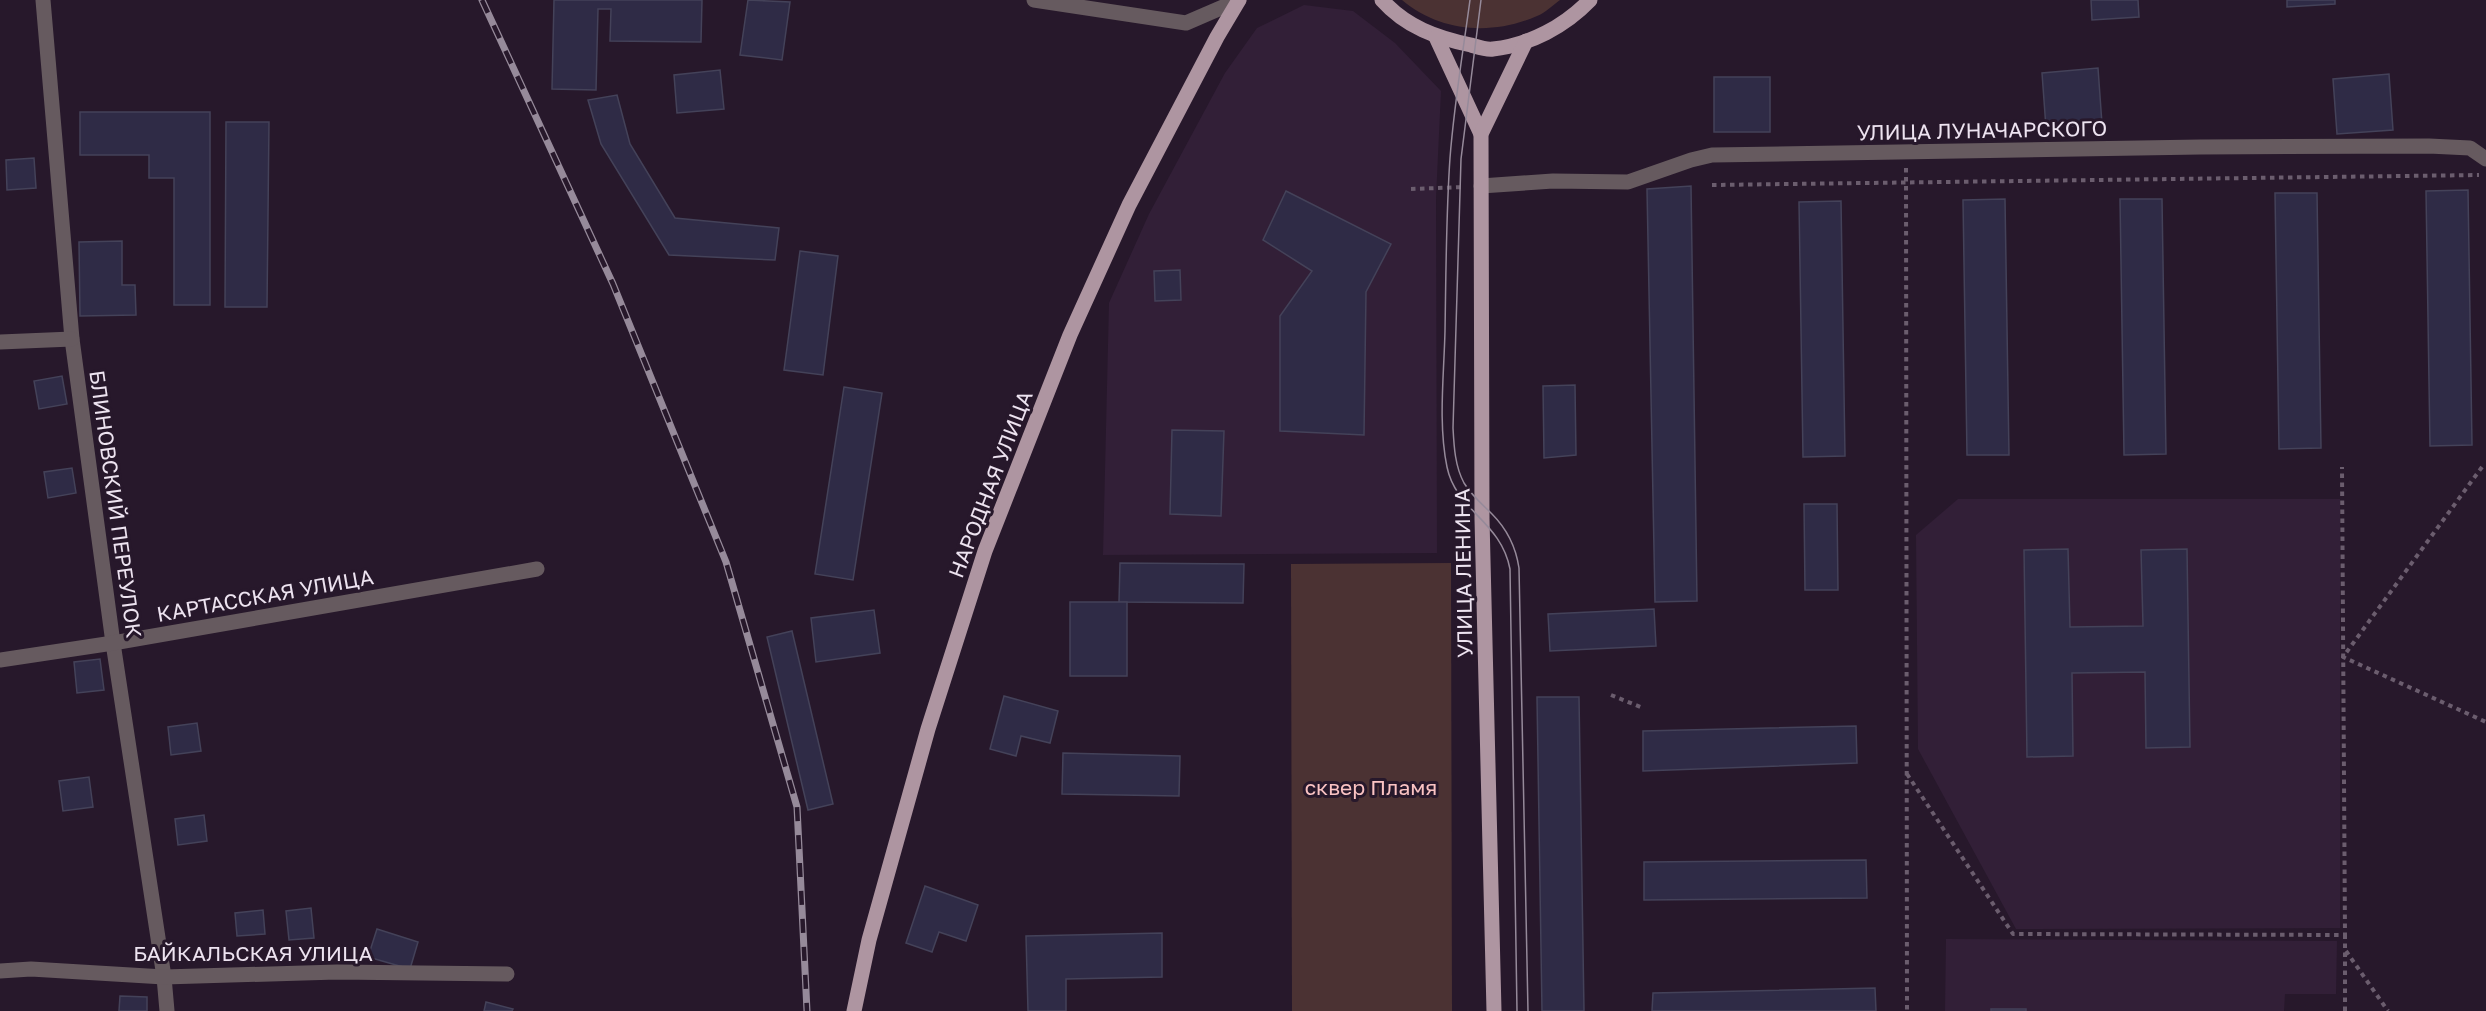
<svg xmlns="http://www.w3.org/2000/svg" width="2486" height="1011" font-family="'Golos Text',sans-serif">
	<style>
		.built { fill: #321f37 }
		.green { fill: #4b3233 }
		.building { fill: #2f2b46; stroke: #444259; stroke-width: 1.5 }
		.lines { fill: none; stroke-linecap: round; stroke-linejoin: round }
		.path { stroke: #6b5d6e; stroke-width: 4; stroke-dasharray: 4.5 4.5; stroke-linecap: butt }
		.minor { stroke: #665a5f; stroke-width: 15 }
		.major { stroke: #ae95a1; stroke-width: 15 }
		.tram { stroke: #968a9a; stroke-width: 1.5 }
		.rail-casing { stroke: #968a9a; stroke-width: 7 }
		.rail { stroke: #27182b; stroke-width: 4.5; stroke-dasharray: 14; stroke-linecap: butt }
		.labels { text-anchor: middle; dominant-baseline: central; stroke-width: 6; stroke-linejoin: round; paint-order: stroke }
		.street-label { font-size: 21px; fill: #ede3f0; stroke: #27182b }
		.park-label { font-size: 21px; fill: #fac3c3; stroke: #27182b }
	</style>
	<rect width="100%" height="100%" fill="#27182b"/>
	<g class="built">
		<polygon points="1304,5 1353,11 1395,43 1441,91 1436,198 1437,553 1103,555 1109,303 1149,214 1225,73 1257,28"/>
		<polygon points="1958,499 2340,499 2340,928 2016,929 1918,749 1916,535"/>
		<polygon points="1946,939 2337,941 2336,994 2285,994 2284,1011 1945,1011"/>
	</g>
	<g class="green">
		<path d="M1402 0H1560C1553 5 1545 13 1537 16 1492 36 1440 32 1402 0Z"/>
		<polygon points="1451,563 1452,1011 1292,1011 1291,564"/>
	</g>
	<g class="building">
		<polygon points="554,0 702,0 701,42 610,41 611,9 598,9 596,90 552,89"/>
		<polygon points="748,0 790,2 782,60 740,55"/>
		<polygon points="2091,0 2138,0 2139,17 2092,20"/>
		<polygon points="2287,0 2335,0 2335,4 2287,7"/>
		<polygon points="2098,68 2102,124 2046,128 2042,73"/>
		<polygon points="720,70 724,109 677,113 674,75"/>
		<polygon points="2389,74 2393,130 2337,134 2333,79"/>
		<rect x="1714" y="77" width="56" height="55"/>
		<polygon points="617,95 630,144 675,218 779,228 775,260 669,255 601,144 588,100"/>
		<polygon points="80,112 210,112 210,305 174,305 174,178 149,178 149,155 80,155"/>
		<polygon points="226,122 269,122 267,307 225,307"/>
		<polygon points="34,158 36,188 7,190 6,160"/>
		<polygon points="1691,186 1697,601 1655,602 1647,189"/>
		<polygon points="2468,190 2472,445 2430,446 2426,191"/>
		<polygon points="1286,191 1391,244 1366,292 1364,435 1280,431 1280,316 1312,271 1263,240"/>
		<polygon points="2275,193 2317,193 2321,448 2279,449"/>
		<polygon points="2005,199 2009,455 1967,455 1963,200"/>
		<polygon points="2120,199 2162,199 2166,454 2124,455"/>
		<polygon points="1841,201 1845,456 1803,457 1799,202"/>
		<polygon points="122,241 122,285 135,285 136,315 80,316 79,242"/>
		<polygon points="800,251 838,256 823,375 784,370"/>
		<polygon points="1180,270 1181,300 1155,301 1154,271"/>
		<polygon points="62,376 67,404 39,409 34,381"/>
		<polygon points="1575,385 1576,455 1544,458 1543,386"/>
		<polygon points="844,387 882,393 853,580 815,574"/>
		<polygon points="1172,430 1224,431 1221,516 1170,514"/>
		<polygon points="72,468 76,493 48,498 44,472"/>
		<polygon points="1804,504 1837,504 1838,590 1805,590"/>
		<polygon points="2068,549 2070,627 2143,626 2141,550 2187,549 2190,747 2146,748 2145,672 2072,673 2073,756 2027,757 2024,550"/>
		<polygon points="1120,563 1244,564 1243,603 1119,602"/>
		<rect x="1070" y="602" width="57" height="74"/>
		<polygon points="1654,609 1656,646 1550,651 1548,614"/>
		<polygon points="874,610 880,653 816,662 811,618"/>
		<polygon points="792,631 833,804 808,810 767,637"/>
		<polygon points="100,659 104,690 77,693 74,662"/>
		<polygon points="1004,696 1058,711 1050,743 1021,736 1016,756 990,749"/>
		<polygon points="1537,697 1579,697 1584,1011 1542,1011"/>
		<polygon points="197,723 201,751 171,755 168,727"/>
		<polygon points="1856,726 1857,763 1643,771 1643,731"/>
		<polygon points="1063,753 1180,756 1179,796 1062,794"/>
		<polygon points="89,777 93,807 63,811 59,781"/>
		<polygon points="204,815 207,841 178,845 175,819"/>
		<polygon points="1866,860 1867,898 1644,900 1644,862"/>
		<polygon points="925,886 978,905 966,941 939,932 932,952 906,943"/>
		<polygon points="311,908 314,938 289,940 286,911"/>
		<polygon points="263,910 265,934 237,936 235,913"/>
		<polygon points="377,929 418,942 410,969 368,957"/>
		<polygon points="1162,933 1162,977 1066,979 1066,1011 1028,1011 1026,936"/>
		<polygon points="1875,988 1876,1011 1652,1011 1653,993"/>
		<polygon points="120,996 147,997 147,1011 119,1011"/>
		<polygon points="486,1002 513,1009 512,1011 484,1011"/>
		<rect x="1991" y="1009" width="35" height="2"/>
	</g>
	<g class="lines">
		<g class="path">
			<polyline points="1906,168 1907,1011"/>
			<polyline points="1712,185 2479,175"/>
			<polyline points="1411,189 1464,187"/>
			<polyline points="2482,467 2343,657 2486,722"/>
			<polyline points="1611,695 1643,708"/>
			<polyline points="1907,774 2013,934 2345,935 2342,467"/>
			<polyline points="2346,951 2388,1011"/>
			<polyline points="2345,1011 2345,935"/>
		</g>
		<g class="minor">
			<polyline points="43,0 72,339 113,643 164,977 167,1011"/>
			<polyline points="1034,0 1186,23 1239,0"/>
			<polyline points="1481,186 1553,181 1628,182 1691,160 1712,155 2200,147 2429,146 2470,148 2486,159"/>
			<polyline points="0,342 72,339"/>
			<polyline points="0,660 113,643 537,569"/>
			<polyline points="0,971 31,969 164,977 337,972 507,974"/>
		</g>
		<g class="major">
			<path d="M1382 0C1406 27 1437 38 1471 45 1478 47 1486 50 1493 49 1530 45 1565 26 1590 0"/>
			<polyline points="1436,37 1481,134"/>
			<polyline points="854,1011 869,940 928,729 985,551 1070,335 1129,205 1217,37 1239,0"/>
			<polyline points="1494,1011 1482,519 1481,134 1526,41"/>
		</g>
		<g class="tram">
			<path d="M1470 0C1463 52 1454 105 1450 158 1446 215 1446 273 1445 331 1444 375 1438 423 1447 467 1456 511 1501 521 1510 569L1517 1011"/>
			<path d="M1481 0 1461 159 1453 428C1454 447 1455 466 1464 483 1472 496 1482 504 1492 514 1507 529 1516 548 1519 568L1528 1011"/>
		</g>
		<defs>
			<polyline id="rail" points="482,0 613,284 726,562 797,807 807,1011"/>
		</defs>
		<use href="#rail" class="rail-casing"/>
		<use href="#rail" class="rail"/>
	</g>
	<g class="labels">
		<g class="street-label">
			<text transform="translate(1982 130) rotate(-1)">УЛИЦА ЛУНАЧАРСКОГО</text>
			<text transform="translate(990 484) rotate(-69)">НАРОДНАЯ УЛИЦА</text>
			<text transform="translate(116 504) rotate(82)">БЛИНОВСКИЙ ПЕРЕУЛОК</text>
			<text transform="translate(1463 573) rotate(-91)">УЛИЦА ЛЕНИНА</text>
			<text transform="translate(265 595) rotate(-10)">КАРТАССКАЯ УЛИЦА</text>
			<text x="253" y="953">БАЙКАЛЬСКАЯ УЛИЦА</text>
		</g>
		<g class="park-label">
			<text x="1371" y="787">сквер Пламя</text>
		</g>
	</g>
</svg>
